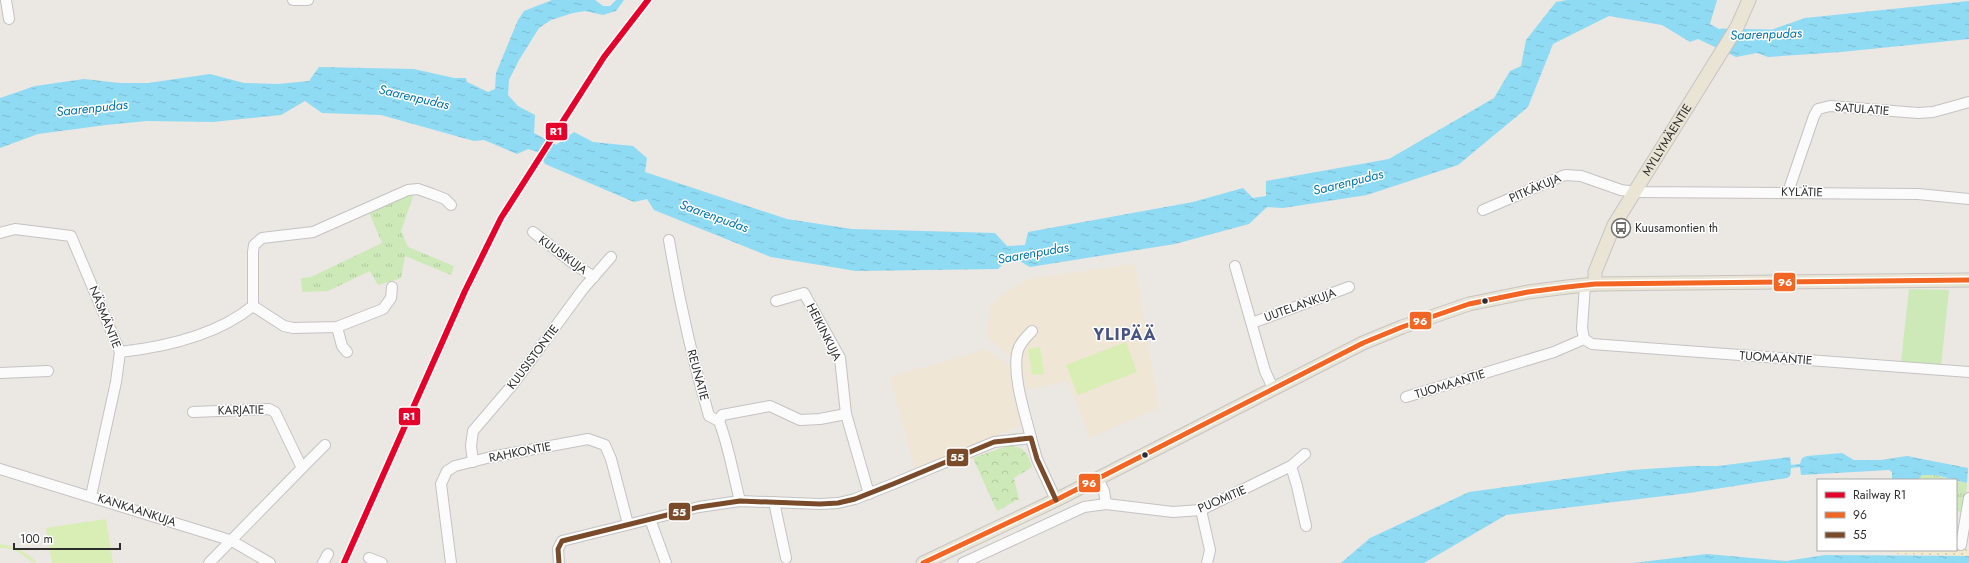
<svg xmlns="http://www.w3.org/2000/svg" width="1969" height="563" font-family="Jost,sans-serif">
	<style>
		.education { fill: #efe6d6 }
		.grass { fill: #cde9b8 }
		.forest { fill: url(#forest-crowns) }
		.sand { fill: url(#sand-dots) }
		.park { fill: url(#park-tufts) }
		.pitch { fill: #d9eeb5 }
		.water { fill: url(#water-ripples) }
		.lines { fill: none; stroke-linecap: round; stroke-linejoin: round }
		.river { stroke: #8fdbf4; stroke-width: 13 }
		.minor-casing { stroke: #c4c3c3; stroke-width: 12 }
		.major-casing { stroke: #c6c4c3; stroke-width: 15 }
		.minor { stroke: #fcfbfb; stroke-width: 10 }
		.major { stroke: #e9e4d3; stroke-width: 13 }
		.bus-1-casing { stroke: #fff; stroke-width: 8 }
		.bus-2-casing { stroke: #fff; stroke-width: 8 }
		.bus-1 { stroke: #f26522; stroke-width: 5 }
		.bus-2 { stroke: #7a4b2a; stroke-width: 5 }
		.rail-1-casing { stroke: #fff; stroke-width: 9 }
		.rail-1 { stroke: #e4002b; stroke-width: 6 }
		.bus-dot { fill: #2d2d2d; stroke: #fff; stroke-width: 1.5 }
		.labels { text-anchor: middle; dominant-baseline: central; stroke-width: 3; stroke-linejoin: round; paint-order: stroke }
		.street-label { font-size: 12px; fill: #2d2d2d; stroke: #fff }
		.poi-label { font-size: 12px; fill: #2d2d2d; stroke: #fff; text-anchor: start }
		.water-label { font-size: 13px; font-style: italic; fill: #0074ad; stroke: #fff }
		.district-label { font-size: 16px; font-weight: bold; letter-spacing: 1px; fill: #475383; stroke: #fff }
		.line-badge { stroke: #fff; stroke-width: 1.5 }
		.badge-label { font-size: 11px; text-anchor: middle; font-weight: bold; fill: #fff }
	</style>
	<defs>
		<pattern id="forest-crowns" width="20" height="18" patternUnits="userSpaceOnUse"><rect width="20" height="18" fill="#cde9b8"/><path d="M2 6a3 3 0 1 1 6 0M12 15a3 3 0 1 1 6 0" fill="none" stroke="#b0c89e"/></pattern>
		<pattern id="sand-dots" width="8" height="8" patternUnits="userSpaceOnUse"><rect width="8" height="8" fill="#f2eace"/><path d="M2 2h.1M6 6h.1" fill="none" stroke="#d0c9b1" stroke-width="1.8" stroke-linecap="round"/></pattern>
		<pattern id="park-tufts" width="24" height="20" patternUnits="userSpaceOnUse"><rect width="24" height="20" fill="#cde9b8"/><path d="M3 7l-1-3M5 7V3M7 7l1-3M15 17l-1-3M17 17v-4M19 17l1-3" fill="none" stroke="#b0c89e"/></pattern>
		<pattern id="water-ripples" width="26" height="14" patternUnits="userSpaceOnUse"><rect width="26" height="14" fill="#8fdbf4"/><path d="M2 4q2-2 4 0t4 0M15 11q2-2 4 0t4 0" fill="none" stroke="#7cbcd2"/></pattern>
	</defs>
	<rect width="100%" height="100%" fill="#ebe7e2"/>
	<g class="education">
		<polygon points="1135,264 1159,408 1090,438 1068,381 1027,390 1021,364 987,338 991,305 1004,293 1028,279"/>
		<polygon points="986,349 1013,368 1024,424 915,470 890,377"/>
	</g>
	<polygon class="grass" points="1909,289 1949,290 1941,366 1901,362"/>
	<path class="forest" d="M1007 446C1024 446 1027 452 1032 467L1014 478 1019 499 997 511 973 458Z"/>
	<polygon class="sand" points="1956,546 1969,549 1969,556 1894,554 1895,551 1902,550 1956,550"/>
	<g class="park">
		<polygon points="414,194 401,231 408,247 454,266 451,275 405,256 401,278 378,285 370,271 328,291 302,292 301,278 311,277 382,243 369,212 407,195"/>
		<polygon points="1921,475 1935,475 1953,480 1918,480"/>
		<polygon points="1956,481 1967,483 1964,512 1956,511"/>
	</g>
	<g class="pitch">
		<polygon points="1126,342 1137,372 1078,395 1066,365"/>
		<polygon points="1040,347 1044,374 1032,375 1028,349"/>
		<polygon points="106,519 113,563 52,563 46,528"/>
		<path d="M0 544C15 546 27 552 37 563 30 563 26 556 20 553 14 549 7 548 0 548Z"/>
	</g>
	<g class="water">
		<path d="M552 0H595L603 6H610L616 0H624L616 11 603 15 585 11 573 13 551 20 539 28 519 60 509 80 508 95 518 106 535 115 534 133 556 145 574 132 593 142 633 146 647 158 645 172 787 219 852 229 995 233 1007 246 1025 245 1028 232 1193 202 1243 188 1253 198 1266 196V181L1389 159 1494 98 1510 71 1521 66 1526 40 1556 2 1567 0H1717L1710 24 1740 41 1805 18 1969 1V39L1841 52 1768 57 1757 53 1736 57 1698 39 1690 42 1662 25 1609 16 1553 44 1528 107 1458 165 1367 195 1283 208 1267 207 1249 224 1175 244 1030 267C1014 257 1012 256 998 269L856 271 771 257 654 210 647 199 634 202 545 164 540 153 528 149 517 154 484 140 474 141 381 115 322 113 305 101 281 115 213 122 147 121 106 125 38 134 0 148V98L35 86 84 79 120 83H148L210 74 244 83 278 84 309 81 319 67 414 69 454 78H466L467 82 488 92 495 89 496 73 518 20 524 11Z"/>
		<polygon points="1842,453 1854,460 1881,460 1907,456 1968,468 1967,483 1936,475 1922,475 1918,480 1892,480 1892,472 1889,470 1801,475 1800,467 1791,468 1790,476 1787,478 1689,493 1506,515 1424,563 1341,563 1370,538 1469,492 1631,470 1693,466 1718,466 1790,457 1791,465 1800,464 1802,458 1807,456"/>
		<polygon points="1707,554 1786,561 1825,555 1969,556 1969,563 1633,563"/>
	</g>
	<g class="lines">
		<polyline class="river" points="1722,35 1769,36"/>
		<defs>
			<g id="minor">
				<polyline points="6,0 9,19"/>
				<polyline points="293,0 308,0"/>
				<polyline points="1788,192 1814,116 1818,109 1830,106 1918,113 1933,112 1969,102"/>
				<polyline points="1483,210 1565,175 1581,176 1621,190 1635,192 1918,194 1969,199"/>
				<polyline points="533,232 574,264 594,277"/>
				<polyline points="0,233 15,229 71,236 120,352 116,382 91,496"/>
				<path d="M669 240C679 300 692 358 709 416L719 421C729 447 733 474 740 501"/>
				<polyline points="1235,266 1265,371 1273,388"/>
				<polyline points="776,301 804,293 840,358 846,414 869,494"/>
				<polyline points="253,306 284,326 293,328 337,327 383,309 391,298 392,287"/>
				<polyline points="1252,323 1349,287"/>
				<polyline points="337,327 342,346 347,352"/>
				<polyline points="1584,339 1592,344 1969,372"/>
				<path d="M120 352C166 347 216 336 253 306V252L254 245 262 238 313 232 408 190 418 189 432 194 445 199 451 205"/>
				<polyline points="0,373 48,371"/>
				<polyline points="1406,397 1554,352 1584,339 1582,328 1585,285"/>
				<polyline points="193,412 269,409 275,412 302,468 209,563"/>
				<polyline points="719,421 722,415 770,406 800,420 820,419 846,414"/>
				<path d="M1031 438C1025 413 1013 379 1017 354 1018 345 1026 337 1032 331"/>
				<polyline points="473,462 471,446 473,431 514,383 583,289 611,257"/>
				<polyline points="1291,466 1297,486 1306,526"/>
				<polyline points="302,468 325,445"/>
				<polyline points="0,469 220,537 232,541 270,563"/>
				<polyline points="1098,478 1104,491 1106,504"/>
				<polyline points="774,502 786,558"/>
				<polyline points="1201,510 1210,550 1207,563"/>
				<polyline points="650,519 666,563"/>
				<polyline points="1961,545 1969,498"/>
				<polyline points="369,558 382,563"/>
				<polyline points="323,563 328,554"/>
				<polyline points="451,563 441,484 447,471 455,466 491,457 588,439 605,445 611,459 628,524"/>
				<polyline points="559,563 558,549 562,541 699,507 740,501 820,504 838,503 855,499 893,484 994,442 1031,438 1037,459 1056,500"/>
				<polyline points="963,563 1084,507 1106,504 1173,512 1201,510 1291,466 1305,454"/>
			</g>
			<g id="major">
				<path id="s1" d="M1595 284V272L1614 225 1737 27 1749 0"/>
				<polyline points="923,563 1056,500 1363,343 1402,327 1469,304 1528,292 1567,287 1595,284 1969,280"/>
			</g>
		</defs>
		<use href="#minor" class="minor-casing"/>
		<use href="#major" class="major-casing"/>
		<use href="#minor" class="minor"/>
		<use href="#major" class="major"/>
		<defs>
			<polyline id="bus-1" points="923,563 1056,500 1363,343 1402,327 1469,304 1528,292 1567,287 1595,284 1969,280"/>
			<polyline id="bus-2" points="559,563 558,549 562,541 699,507 740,501 820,504 838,503 855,499 893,484 994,442 1031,438 1037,459 1056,500"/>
		</defs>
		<use href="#bus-1" class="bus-1-casing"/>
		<use href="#bus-2" class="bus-2-casing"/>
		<use href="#bus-1" class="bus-1"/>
		<use href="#bus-2" class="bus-2"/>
		<defs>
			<polyline id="rail-1" points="344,563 465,291 501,218 604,57 648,0"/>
		</defs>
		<use href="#rail-1" class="rail-1-casing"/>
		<use href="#rail-1" class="rail-1"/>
	</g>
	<defs>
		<symbol id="bus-ring" viewBox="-11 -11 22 22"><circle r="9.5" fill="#fff" stroke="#706e6c" stroke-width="1.5"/><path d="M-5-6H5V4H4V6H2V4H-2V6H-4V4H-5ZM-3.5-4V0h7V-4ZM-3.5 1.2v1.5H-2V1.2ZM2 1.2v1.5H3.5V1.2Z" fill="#706e6c"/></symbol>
	</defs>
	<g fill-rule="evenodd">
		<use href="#bus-ring" x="1610" y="217" width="22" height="22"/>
	</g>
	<g class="bus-dot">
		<circle cx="1485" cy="301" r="3.5"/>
		<circle cx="1145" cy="455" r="3.5"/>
	</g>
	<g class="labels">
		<g class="street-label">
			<text transform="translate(1862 109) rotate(4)">SATULATIE</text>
			<text stroke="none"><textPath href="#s1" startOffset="163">MYLLYMÄENTIE</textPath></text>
			<text transform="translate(1535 188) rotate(-23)">PITKÄKUJA</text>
			<text transform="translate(1802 192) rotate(1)">KYLÄTIE</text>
			<text transform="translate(563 255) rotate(36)">KUUSIKUJA</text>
			<text transform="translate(1300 305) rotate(-20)">UUTELANKUJA</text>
			<text transform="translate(105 317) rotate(68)">NÄSMÄNTIE</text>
			<text transform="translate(824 332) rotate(63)">HEIKINKUJA</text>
			<text transform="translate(533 357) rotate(-53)">KUUSISTONTIE</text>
			<text transform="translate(1776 358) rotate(4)">TUOMAANTIE</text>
			<text transform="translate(698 375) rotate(75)">REUNATIE</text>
			<text transform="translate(1450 384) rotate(-17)">TUOMAANTIE</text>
			<text transform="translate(241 410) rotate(-1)">KARJATIE</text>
			<text transform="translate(520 452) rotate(-11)">RAHKONTIE</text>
			<text transform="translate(1222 499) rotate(-23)">PUOMITIE</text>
			<text transform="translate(137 510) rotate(18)">KANKAANKUJA</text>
		</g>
		<g class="poi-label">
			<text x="1635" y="228">Kuusamontien th</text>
		</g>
		<g class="water-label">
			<text transform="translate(1766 34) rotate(-2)">Saarenpudas</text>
			<text transform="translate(414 97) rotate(13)">Saarenpudas</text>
			<text transform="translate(92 108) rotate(-6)">Saarenpudas</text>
			<text transform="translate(1348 182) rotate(-14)">Saarenpudas</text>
			<text transform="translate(714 216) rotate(20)">Saarenpudas</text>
			<text transform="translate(1033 253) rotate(-10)">Saarenpudas</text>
		</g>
		<g class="district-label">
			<text x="1125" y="334">YLIPÄÄ</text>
		</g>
	</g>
	<g class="line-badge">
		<rect x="545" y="122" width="23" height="19" rx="4" fill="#e4002b"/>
		<rect x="1773" y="272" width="23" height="20" rx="4" fill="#f26522"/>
		<rect x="1409" y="311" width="23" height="19" rx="4" fill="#f26522"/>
		<rect x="398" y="407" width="23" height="19" rx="4" fill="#e4002b"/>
		<rect x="946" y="448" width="23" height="19" rx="4" fill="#7a4b2a"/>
		<rect x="1078" y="473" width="23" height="20" rx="4" fill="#f26522"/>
		<rect x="668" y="502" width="23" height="19" rx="4" fill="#7a4b2a"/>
	</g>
	<g class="badge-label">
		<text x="556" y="135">R1</text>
		<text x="1785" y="286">96</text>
		<text x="1420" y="325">96</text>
		<text x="409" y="420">R1</text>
		<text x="957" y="461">55</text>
		<text x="1089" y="487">96</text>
		<text x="679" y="516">55</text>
	</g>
	<rect x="1817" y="479" width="140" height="72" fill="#ffffff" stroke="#ababab"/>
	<rect x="1825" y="492" width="20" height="6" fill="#e4002b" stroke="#ababab"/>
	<text x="1853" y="499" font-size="12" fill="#2d2d2d">Railway R1</text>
	<rect x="1825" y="512" width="20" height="6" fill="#f26522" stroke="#ababab"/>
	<text x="1853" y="519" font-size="12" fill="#2d2d2d">96</text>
	<rect x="1825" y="532" width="20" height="6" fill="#7a4b2a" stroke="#ababab"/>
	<text x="1853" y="539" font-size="12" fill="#2d2d2d">55</text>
	<path d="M14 543v6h106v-6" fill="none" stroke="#2d2d2d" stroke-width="2"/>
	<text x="20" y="543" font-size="12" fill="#2d2d2d" stroke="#ffffff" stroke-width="3" paint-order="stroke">100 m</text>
</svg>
